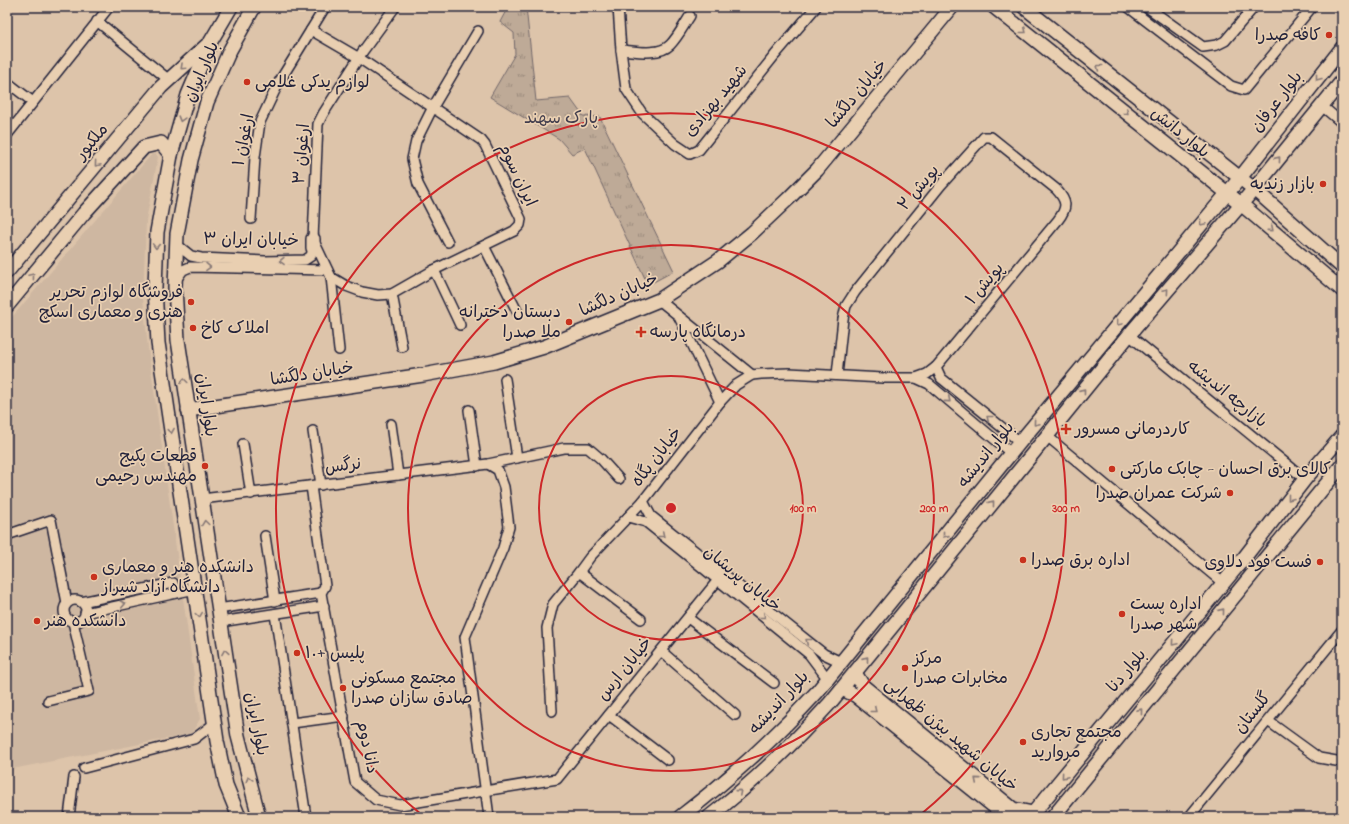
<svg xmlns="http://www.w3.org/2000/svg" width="1349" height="824" font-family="'Indie Flower','Playpen Sans Arabic',sans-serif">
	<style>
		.built { fill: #ceb7a1 }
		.park { fill: url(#park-tufts); stroke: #706669 }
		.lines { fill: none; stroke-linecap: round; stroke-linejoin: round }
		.street-casing { stroke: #22223b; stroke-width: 12 }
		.secondary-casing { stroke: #22223b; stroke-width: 16 }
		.street { stroke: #e9cfb1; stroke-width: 9 }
		.secondary { stroke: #e9cfb1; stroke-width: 13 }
		.oneway { stroke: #867876 }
		.ring { fill: none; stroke: #cd2829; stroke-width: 2 }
		.poi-dot { fill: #c8321e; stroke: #e9cfb1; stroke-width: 1.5 }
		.labels { text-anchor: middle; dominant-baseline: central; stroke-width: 3.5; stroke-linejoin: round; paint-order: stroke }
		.poi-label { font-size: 17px; fill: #22223b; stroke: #e9cfb1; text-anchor: start }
		.street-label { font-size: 17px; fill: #22223b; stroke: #e9cfb1 }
		.park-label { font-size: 17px; fill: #413d4d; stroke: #e9cfb1 }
		.centre { fill: #cd2829; stroke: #e9cfb1; stroke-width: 2 }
		.ring-label { font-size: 12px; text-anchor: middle; font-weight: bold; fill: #cd2829; stroke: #e9cfb1; stroke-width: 3.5; stroke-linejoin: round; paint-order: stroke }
	</style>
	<defs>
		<pattern id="park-tufts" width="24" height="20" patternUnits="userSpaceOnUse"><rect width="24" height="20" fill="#beaa97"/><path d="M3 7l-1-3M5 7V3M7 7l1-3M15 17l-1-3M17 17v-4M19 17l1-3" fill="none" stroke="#9a8a7c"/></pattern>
	</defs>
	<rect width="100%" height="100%" fill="#ddc4aa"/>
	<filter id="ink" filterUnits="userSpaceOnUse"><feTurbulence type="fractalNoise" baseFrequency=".025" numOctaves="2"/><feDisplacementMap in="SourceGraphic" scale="8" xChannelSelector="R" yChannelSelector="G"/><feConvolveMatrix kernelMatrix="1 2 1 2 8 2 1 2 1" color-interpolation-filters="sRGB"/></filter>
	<g filter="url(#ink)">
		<polygon class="built" points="152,154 156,154 158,157 146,221 143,298 148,348 200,719 191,734 7,770 7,323"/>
		<polygon class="park" points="508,7 526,7 536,101 570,98 583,116 600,117 674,271 648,285 585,148 572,154 559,139 490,97 515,54 514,33 500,22"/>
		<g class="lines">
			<defs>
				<g id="street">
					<polyline points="618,7 621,50 626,89 642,113 675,144 690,154 699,150 775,55 816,7"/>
					<polyline points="1128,7 1231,86 1244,90 1312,7"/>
					<polyline points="1147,7 1203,47 1217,45 1225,41 1254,7"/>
					<polyline points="97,21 169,80"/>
					<polyline points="311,30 359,58 481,140 485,145 521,219 520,225 514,231 434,270 392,294 378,295 362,292 346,286 331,277 313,239 318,124 323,114 363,51 395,7"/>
					<path d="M621 50C635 51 659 56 670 45 678 37 684 25 690 16"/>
					<polyline points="7,82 33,102"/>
					<polyline points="1322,106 1342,123"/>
					<polyline points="7,135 109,7"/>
					<polyline points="251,219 255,157 260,122 279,82 325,7"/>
					<polyline points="448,242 418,184 412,159 416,141 433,107 478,31"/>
					<polyline points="176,244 191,256 201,258 265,261 305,260 311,256 313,248"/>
					<polyline points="484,246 518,313"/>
					<polyline points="434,270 460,325"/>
					<polyline points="331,277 339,350"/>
					<polyline points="175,281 183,270 190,267 326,270"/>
					<polyline points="392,294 402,347"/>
					<polyline points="659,300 752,375"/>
					<polyline points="679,317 720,402"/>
					<polyline points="1129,335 1305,479"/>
					<polyline points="936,367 941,378 1020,442"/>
					<polyline points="916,378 929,384 1011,453"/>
					<polyline points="505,379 517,458"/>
					<polyline points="469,410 477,466"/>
					<polyline points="391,424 398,475"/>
					<polyline points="313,431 321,485"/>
					<polyline points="1047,436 1223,583"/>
					<polyline points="243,444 251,494"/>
					<polyline points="488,464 498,470 504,487 509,527 503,548 465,637 489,817"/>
					<polyline points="311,486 325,586 321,593 355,782 376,800 400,805 557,779 718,580"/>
					<polyline points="202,499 488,464 564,448 588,448 601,459 619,479"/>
					<polyline points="643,501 651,516 824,654 841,662"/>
					<polyline points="628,517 646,522 718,580 809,654 827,678"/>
					<polyline points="7,535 51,520 67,603"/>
					<polyline points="265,536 275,601"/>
					<polyline points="579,572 641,619"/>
					<circle cx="75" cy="611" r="11"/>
					<polyline points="81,602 173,583 176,593"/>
					<polyline points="218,609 321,593"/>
					<polyline points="85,613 195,589"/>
					<polyline points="275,614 306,817"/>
					<polyline points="688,618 774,683"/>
					<polyline points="220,622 324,606"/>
					<polyline points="661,651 735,715"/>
					<polyline points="48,701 89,691 73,622"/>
					<path d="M552 711 547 628 553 604 579 572 590 557 643 501 720 402 736 385 752 375 761 374 789 373 883 378H916L927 374 936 367 1058 220C1068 207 1067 201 1056 189L991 137H984L941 185 855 292 846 306 843 319 837 375"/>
					<polyline points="609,715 668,760"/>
					<polyline points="1268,721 1319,758 1342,762"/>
					<polyline points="292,723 344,716"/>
					<polyline points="84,768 194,739 215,723"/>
					<polyline points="69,817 74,777"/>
					<polyline points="1189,817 1342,630"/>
				</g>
				<g id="secondary">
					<polyline points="231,7 211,41 188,95 171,155 157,232 155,288 158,343 217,741 226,785 239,817"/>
					<polyline points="254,7 230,50 207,102 191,160 177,234 175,287 178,340 238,736 259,817"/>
					<polyline points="994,7 1241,204 1342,290"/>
					<polyline points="1024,7 1254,189 1342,267"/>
					<polyline points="313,248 313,239"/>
					<polyline points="7,272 161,87 207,45"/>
					<polyline points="7,306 84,213 144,147 161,143 171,155"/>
					<polyline points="188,410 423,375 494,362 544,347 659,300 718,261 752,233 788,199 817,170 952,7"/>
					<polyline points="855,673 863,686 1013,809 1033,813"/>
					<polyline points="842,689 855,695 1007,817"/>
					<path d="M680 817C730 779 775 738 817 692L1020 442 1240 178 1342 48"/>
					<path d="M709 817C753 783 793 744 830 703L1129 335 1254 189 1342 81"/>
					<polyline points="1030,817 1244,558 1305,479 1342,436"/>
					<polyline points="1053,817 1342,465"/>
				</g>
			</defs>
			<use href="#street" class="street-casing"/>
			<use href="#secondary" class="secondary-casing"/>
			<use href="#street" class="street"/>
			<use href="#secondary" class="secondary"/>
		</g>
		<defs><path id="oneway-chevron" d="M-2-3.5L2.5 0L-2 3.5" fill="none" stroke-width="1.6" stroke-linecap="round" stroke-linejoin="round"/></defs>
		<g class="oneway">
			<use href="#oneway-chevron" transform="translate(1024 31) rotate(39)"/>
			<use href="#oneway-chevron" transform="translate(183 67) rotate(137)"/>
			<use href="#oneway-chevron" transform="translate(1099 67) rotate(-142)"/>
			<use href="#oneway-chevron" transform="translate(1318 78) rotate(128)"/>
			<use href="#oneway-chevron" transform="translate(1126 112) rotate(39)"/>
			<use href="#oneway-chevron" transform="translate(181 119) rotate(106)"/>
			<use href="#oneway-chevron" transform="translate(1278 159) rotate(-51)"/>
			<use href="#oneway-chevron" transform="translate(97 164) rotate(130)"/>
			<use href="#oneway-chevron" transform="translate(1202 223) rotate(130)"/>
			<use href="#oneway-chevron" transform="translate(1271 229) rotate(41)"/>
			<use href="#oneway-chevron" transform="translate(156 246) rotate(92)"/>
			<use href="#oneway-chevron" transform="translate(282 261) rotate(179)"/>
			<use href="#oneway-chevron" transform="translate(208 267) rotate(1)"/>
			<use href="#oneway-chevron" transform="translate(32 276) rotate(-50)"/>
			<use href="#oneway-chevron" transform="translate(1166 291) rotate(-49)"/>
			<use href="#oneway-chevron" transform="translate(1119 323) rotate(130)"/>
			<use href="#oneway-chevron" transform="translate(184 381) rotate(-98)"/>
			<use href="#oneway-chevron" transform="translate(1083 391) rotate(-51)"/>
			<use href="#oneway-chevron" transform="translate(948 400) rotate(40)"/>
			<use href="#oneway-chevron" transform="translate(989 418) rotate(-141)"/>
			<use href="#oneway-chevron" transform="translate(1036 423) rotate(130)"/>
			<use href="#oneway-chevron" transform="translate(171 431) rotate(81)"/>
			<use href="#oneway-chevron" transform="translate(1290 498) rotate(128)"/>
			<use href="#oneway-chevron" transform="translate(992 503) rotate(-51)"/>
			<use href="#oneway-chevron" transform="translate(205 523) rotate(-98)"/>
			<use href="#oneway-chevron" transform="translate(662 535) rotate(39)"/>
			<use href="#oneway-chevron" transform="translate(945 535) rotate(129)"/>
			<use href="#oneway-chevron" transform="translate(123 604) rotate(-12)"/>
			<use href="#oneway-chevron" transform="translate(1222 611) rotate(-51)"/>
			<use href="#oneway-chevron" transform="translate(199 615) rotate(82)"/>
			<use href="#oneway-chevron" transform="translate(763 616) rotate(39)"/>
			<use href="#oneway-chevron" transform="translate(808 641) rotate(-141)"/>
			<use href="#oneway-chevron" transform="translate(1174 643) rotate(130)"/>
			<use href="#oneway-chevron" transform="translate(225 652) rotate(-99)"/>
			<use href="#oneway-chevron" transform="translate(866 659) rotate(-51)"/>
			<use href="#oneway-chevron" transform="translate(874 710) rotate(39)"/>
			<use href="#oneway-chevron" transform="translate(1140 711) rotate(-51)"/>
			<use href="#oneway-chevron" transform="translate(1064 776) rotate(130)"/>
			<use href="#oneway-chevron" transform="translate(249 779) rotate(-105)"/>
			<use href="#oneway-chevron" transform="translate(977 780) rotate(-140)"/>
			<use href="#oneway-chevron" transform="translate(739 792) rotate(-41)"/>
		</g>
	</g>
	<g class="ring">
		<circle cx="671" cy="508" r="132"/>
		<circle cx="671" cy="508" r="263"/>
		<path d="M422 815A395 395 0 1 1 920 815"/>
	</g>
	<g class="poi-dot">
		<circle cx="1329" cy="35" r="4"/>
		<circle cx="247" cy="82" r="4"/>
		<circle cx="1323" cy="184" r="4"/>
		<circle cx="191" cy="302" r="4"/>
		<circle cx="569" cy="322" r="4"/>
		<circle cx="193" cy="328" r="4"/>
		<path d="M639 326h4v4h4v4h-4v4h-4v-4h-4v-4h4z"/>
		<path d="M1064 423h4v4h4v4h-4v4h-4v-4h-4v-4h4z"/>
		<circle cx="205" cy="466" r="4"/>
		<circle cx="1112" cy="469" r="4"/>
		<circle cx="1230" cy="493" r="4"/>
		<circle cx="1023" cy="560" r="4"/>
		<circle cx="1320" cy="562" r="4"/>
		<circle cx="94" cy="577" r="4"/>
		<circle cx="1122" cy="614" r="4"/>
		<circle cx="37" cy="621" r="4"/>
		<circle cx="297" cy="653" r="4"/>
		<circle cx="905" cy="668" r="4"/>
		<circle cx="343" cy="688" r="4"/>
		<circle cx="1023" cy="742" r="4"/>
	</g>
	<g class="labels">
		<g class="poi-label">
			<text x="1321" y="35" text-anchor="end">کافه صدرا</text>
			<text x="255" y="82">لوازم یدکی غلامی</text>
			<text x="1315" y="184" text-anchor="end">بازار زندیه</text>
			<text x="183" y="292" text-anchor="end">فروشگاه لوازم تحریر<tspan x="183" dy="20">هنری و معماری اسکچ</tspan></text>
			<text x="561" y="312" text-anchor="end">دبستان دخترانه<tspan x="561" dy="20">ملا صدرا</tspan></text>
			<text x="201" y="328">املاک کاخ</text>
			<text x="650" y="332">درمانگاه پارسه</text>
			<text x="1075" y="429">کاردرمانی مسرور</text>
			<text x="197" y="456" text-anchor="end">قطعات پکیج<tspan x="197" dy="20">مهندس رحیمی</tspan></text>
			<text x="1120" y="469">کالای برق احسان - چابک مارکتی</text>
			<text x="1222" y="493" text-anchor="end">شرکت عمران صدرا</text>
			<text x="1031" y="560">اداره برق صدرا</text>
			<text x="1312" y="562" text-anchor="end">فست فود دلاوی</text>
			<text x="102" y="567">دانشکده هنر و معماری<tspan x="102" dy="20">دانشگاه آزاد شیراز</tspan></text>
			<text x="1130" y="604">اداره پست<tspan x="1130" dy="20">شهر صدرا</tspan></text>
			<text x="45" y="621">دانشکده هنر</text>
			<text x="305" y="653">پلیس +۱۰</text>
			<text x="913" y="658">مرکز<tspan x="913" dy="20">مخابرات صدرا</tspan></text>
			<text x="351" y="678">مجتمع مسکونی<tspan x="351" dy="20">صادق سازان صدرا</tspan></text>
			<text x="1031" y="732">مجتمع تجاری<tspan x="1031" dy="20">مروارید</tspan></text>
		</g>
		<g class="street-label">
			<text transform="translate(202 72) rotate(-67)">بلوار ایران</text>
			<text transform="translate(857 94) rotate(-50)">خیابان دلگشا</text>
			<text transform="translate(716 101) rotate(-50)">شهید بهزادی</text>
			<text transform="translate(1277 102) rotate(-52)">بلوار عرفان</text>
			<text transform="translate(1180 133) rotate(39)">بلوار دانش</text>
			<text transform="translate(244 140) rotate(-79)">ارغوان ۱</text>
			<text transform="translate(92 142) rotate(-50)">ملکپور</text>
			<text transform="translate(302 154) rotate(-85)">ارغوان ۳</text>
			<text transform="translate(517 175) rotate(65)">ایران سوم</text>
			<text transform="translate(919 188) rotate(-50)">پویش ۲</text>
			<text transform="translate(251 240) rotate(1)">خیابان ایران ۳</text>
			<text transform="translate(985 284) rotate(-50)">پویش ۱</text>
			<text transform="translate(619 295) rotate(-24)">خیابان دلگشا</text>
			<text transform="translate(312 374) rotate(-9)">خیابان دلگشا</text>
			<text transform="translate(1227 394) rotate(39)">بازارچه اندیشه</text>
			<text transform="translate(206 405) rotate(82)">بلوار ایران</text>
			<text transform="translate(986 455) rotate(-51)">بلوار اندیشه</text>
			<text transform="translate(657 457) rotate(-52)">خیابان پگاه</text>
			<text transform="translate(343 466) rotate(-7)">نرگس</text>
			<text transform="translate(742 579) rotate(39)">خیابان پریشان</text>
			<text transform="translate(625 669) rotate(-51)">خیابان ارس</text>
			<text transform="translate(1127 671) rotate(-50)">بلوار دنا</text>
			<text transform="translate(779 703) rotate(-47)">بلوار اندیشه</text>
			<text transform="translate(1253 713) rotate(-51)">گلستان</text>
			<text transform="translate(256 724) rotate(79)">بلوار ایران</text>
			<text transform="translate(951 735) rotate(40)">خیابان شهید بیژن ظهرابی</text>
			<text transform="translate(367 747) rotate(78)">دانا دوم</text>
		</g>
		<g class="park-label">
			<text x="561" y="118">پارک سهند</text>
		</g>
	</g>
	<circle cx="671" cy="508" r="6" class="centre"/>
	<g class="ring-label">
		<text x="803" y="512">100 m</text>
		<text x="934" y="512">200 m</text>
		<text x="1066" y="512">300 m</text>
	</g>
	<rect width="1349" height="824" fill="none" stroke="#e9cfb1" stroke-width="24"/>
	<rect x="12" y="12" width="1325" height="800" fill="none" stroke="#22223b" stroke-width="1.5" filter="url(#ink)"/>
</svg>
